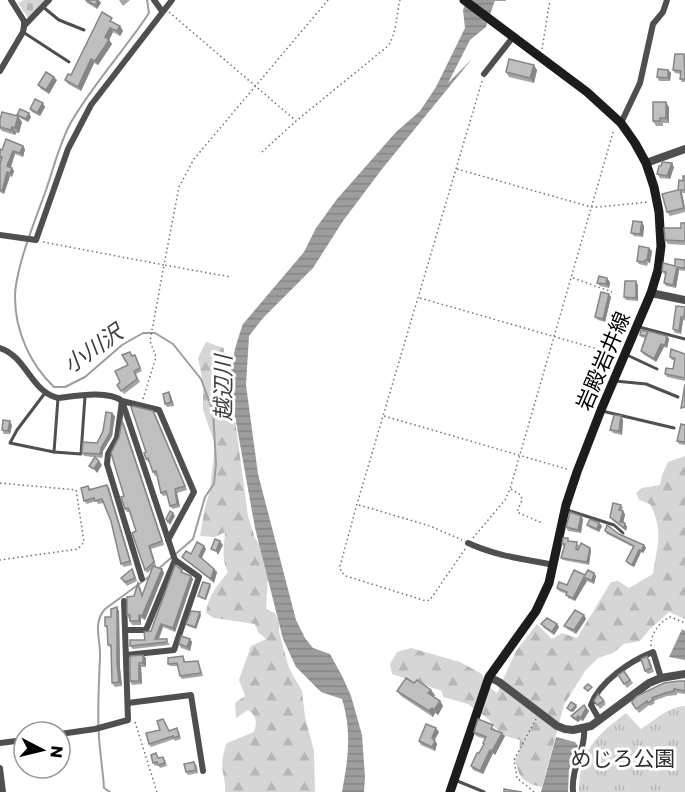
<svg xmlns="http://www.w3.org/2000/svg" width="685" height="792" font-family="Poppins,'Noto Sans JP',sans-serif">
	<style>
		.forest { fill: url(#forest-firs) }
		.cemetery { fill: url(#cemetery-stones) }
		.park { fill: url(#park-tufts) }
		.water { fill: url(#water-rules) }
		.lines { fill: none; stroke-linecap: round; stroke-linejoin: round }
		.stream { stroke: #9d9d9d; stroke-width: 2 }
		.path { stroke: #717171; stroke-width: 1.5; stroke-dasharray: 1.5 3; stroke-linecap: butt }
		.service { stroke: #4f4f4f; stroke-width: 3 }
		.minor { stroke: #4f4f4f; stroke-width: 6 }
		.tertiary { stroke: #4f4f4f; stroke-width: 8 }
		.secondary { stroke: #1c1c1c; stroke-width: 9 }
		.wall { fill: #a4a4a4 }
		.shaded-wall { fill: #868686 }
		.building { fill: #bfbfbf; stroke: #868686; stroke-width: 1.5 }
		.labels { text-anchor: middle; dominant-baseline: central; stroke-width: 6; stroke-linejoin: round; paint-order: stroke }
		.street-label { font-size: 21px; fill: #000; stroke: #fff }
		.park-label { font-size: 21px; fill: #2d2d2d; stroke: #fff }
		.water-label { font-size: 22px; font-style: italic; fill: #3e3e3e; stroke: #fff }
	</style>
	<defs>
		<pattern id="forest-firs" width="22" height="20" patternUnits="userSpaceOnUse" patternTransform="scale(1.5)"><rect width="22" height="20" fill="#d6d6d6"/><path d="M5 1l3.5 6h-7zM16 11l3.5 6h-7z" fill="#b6b6b6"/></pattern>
		<pattern id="cemetery-stones" width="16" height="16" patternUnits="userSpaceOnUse" patternTransform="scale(1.5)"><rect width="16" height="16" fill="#d6d6d6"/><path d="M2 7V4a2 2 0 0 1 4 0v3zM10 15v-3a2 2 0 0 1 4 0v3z" fill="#b6b6b6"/></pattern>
		<pattern id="park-tufts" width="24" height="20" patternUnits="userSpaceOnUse" patternTransform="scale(1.5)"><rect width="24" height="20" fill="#d6d6d6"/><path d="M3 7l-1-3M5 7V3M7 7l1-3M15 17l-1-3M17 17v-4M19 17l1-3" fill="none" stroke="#b6b6b6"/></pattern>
		<pattern id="water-rules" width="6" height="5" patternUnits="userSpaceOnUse" patternTransform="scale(1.5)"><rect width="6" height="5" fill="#9d9d9d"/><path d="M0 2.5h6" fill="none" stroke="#858585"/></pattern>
	</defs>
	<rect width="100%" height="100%" fill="#fff"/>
	<g class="forest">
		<path d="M206 342 224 348 225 404 234 412 248 516 255 538 262 549 268 575 266 609 275 613 279 623V632L289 668 302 691 305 717 314 751 315 792H225C226 784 224 780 223 772 221 763 223 752 227 743L254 732C257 722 257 716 248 710L236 718 235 703 245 696 239 680 251 646 266 639 258 632 255 624 214 618 206 613C208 595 218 585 228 572 221 560 224 546 225 532L215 537 200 536 205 507 210 490 215 444 203 410V383L198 358Z"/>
		<path d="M685 456V619L669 612 650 629 640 641 624 644 613 653 598 658 585 671 564 705 542 787C523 783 519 778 515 760L519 752 520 740 502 735 488 719 468 704 443 697 442 691 392 674 390 664 397 652 411 648 460 662 482 674 487 686 497 693 516 651 537 624 552 639 562 633 577 638 611 582 618 581 629 588 653 574C657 545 664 532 650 504L639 500 636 493 642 488 660 485 662 475 668 462Z"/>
	</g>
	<polygon class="cemetery" points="24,0 45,0 28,18 18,3"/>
	<path class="park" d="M685 706V792H579C579 751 596 736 626 713L641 729C655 720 668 707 685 706Z"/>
	<g class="water">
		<path d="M467 0H495L486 27 470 40 448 83 472 59 382 169 343 221 313 268 263 318 249 336 246 385 258 474 296 620 305 638 313 648 330 654 342 676 351 696 362 735 365 777 364 792H342C348 760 352 731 342 699L321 692 296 667 283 639 255 528 233 405C223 387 236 343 243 324L304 252 316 228 337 199 396 132 420 111 436 87 465 28 463 10Z"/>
		<polygon points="682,629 685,631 685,660 669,657"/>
		<polygon points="556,737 575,742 578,746 569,770 568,792 541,792"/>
	</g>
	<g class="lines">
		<g class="stream">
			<path d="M147 0 149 13C124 51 92 85 70 124 59 145 53 170 45 193 35 220 15 270 15 297 15 331 30 364 54 387H65L85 377 122 345 143 333H155L173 344 201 379 213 411 216 464 214 484 205 497 193 539 157 570"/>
			<polyline points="494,0 505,0"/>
			<path d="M110 792 104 788C103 771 100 754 99 737 97 710 99 684 100 657 101 640 92 624 105 609L150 576"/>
		</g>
		<g class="path">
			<polyline points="169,12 295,120"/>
			<polyline points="542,49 550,0"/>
			<path d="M262 152 296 121 388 46C397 32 396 16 400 0"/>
			<polyline points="457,169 591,207 599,207 648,202"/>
			<polyline points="43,242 164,265 179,187 194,159 328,0"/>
			<polyline points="573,278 612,292"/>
			<polyline points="420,298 615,354"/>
			<polyline points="143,399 156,357 150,341 164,265 231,277"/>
			<polyline points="384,416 570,470"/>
			<polyline points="0,483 76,490 84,542 78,549 0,560"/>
			<polyline points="511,489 521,495 522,500 517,512 542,523"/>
			<polyline points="359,505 430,526 462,540"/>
			<polyline points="473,538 505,500 510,489 614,129"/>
			<polyline points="465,549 430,600 426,601 346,576 341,572 340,566 357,504 482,81"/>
			<path d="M651 646C650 635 660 621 670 617L685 623"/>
			<polyline points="135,722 157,792"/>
			<polyline points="534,792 517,778 514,760 536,719"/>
		</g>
		<g class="service">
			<polyline points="43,7 59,20 84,30"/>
			<polyline points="23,32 69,62"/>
			<polyline points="639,327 685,339"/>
			<polyline points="627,355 657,369"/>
			<polyline points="615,381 646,384 678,397"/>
			<polyline points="45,393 17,430 10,443 54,452 81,454 85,396"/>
			<polyline points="602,411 674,428"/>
			<polyline points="54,452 58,398"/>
			<polyline points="567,510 614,525 623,533"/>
			<polyline points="455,780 484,792"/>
		</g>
		<g class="minor">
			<polyline points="11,0 24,21 24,26"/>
			<polyline points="154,0 162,11"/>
			<polyline points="0,71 23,32 24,26 49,0"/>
			<polyline points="484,74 513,37"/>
			<polyline points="621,123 640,83 653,24 663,12 667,0"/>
			<polyline points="0,235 36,240 68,149 91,105 172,0"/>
			<path d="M0 348C26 356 31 392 58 398 75 396 108 390 122 401L175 560 199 577 174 650 126 655"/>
			<path d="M468 543C496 556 524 559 554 565"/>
			<polyline points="142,579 107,464 108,454 117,438 122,401 159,410 194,492 168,540"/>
			<polyline points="124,604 124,601 125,630"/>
			<polyline points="128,703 191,695 203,771"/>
			<path d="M599 719 591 705C599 682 630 661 653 652L661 678"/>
			<polyline points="60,734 95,729 128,720 125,630 146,630 175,560"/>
			<polyline points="0,743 24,740"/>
			<polyline points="0,768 3,792"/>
			<path d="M573 792C571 766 586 750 584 728"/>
		</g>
		<g class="tertiary">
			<polyline points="646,163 685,149"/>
			<polyline points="651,293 685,300"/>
			<polyline points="489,677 499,682 557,726 565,729 573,730 591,726 649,683 661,678 685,674"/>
		</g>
		<polyline class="secondary" points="450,792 489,677 536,611 549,583 566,505 577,472 601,410 651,293 658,270 661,246 659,212 654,187 646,163 635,143 621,123 587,92 464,0"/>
	</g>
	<g class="wall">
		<polygon points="85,0 99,0 101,3 97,9 87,3"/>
		<polygon points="119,0 130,0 123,6"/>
		<polygon points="115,22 114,23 120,26 123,31 120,36 113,32 109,40 112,44 98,65 94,63 81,91 68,84 65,80 71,75"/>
		<polygon points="684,54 685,56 685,82 682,82 680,79 680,74 675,73 673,70"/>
		<polygon points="537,70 534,83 509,77 506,72"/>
		<polygon points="668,70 671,73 670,81 659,81 657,77"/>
		<polygon points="57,80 49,94 41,89 38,85"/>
		<polygon points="45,107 40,116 32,112 30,109"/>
		<polygon points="669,107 669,123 663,123 663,126 656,126 653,121"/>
		<polygon points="17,115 31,117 28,122 20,118"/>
		<polygon points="0,120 22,122 19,133 16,133 15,135 2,131 0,129"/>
		<polygon points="0,149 25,149 23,157 15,154 10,167 14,171 12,177 10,176 4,194 0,192 0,164 1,160 0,159"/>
		<polygon points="674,167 670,179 660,178 657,174"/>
		<polygon points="685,176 685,193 682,193 685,207 685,212 670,216 667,212"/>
		<polygon points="685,223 685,245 668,244 665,240 681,228"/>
		<polygon points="644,226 643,237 634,236 631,233"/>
		<polygon points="652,251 650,263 648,263 647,266 639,264 637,261"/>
		<polygon points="685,260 685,271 679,270 676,288 666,286 664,283 666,274 664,274 662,271 675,266"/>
		<polygon points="610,282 609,288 600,286 597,283"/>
		<polygon points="638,285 638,301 626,300 624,297"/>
		<polygon points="611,297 605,322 598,320 595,317"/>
		<polygon points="685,307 685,321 683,320 681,334 675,333 673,329"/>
		<polygon points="640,335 667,336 669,339 667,348 664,347 656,362 643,354 641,351 645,338 641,337"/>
		<polygon points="685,354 685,381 667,377 665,374 673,369 674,360 672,360 670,357"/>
		<polygon points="135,355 142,371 136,374 140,382 124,394 117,385 120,382 132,356"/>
		<polygon points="171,396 174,406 167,407 165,404"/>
		<polygon points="155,414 187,490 177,493 180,507 173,509 170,506 167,495 163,496 161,493 157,475 155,476 153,472 149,462 148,462 146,459 146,452"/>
		<polygon points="115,416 112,436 103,451 102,458 84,456 82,453 97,443"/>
		<polygon points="623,420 622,435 613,433 610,430"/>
		<polygon points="122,421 124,424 164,545 151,549 156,566 155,567 162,569 164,573 145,620 141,618 141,625 132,625 127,615 134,596 140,587 143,595 152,569 147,573 145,570 136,531 129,512 127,512 125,509 119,437"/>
		<polygon points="12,425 10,434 4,434 2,430"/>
		<polygon points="685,425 685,445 679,444 677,441"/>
		<polygon points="107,485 109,488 132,565 124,567 121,564 111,521 104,503 98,504 96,501 87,504 84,501 88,486 91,489"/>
		<polygon points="621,505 623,508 622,511 625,514 623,523 627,527 626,531 612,520 610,517"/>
		<polygon points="583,519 581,533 568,531 566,527"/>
		<polygon points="599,523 602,526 599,532 590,528 587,525"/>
		<polygon points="605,531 644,545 646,548 643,553 641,552 634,567 628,564 626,561 633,547 607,534"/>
		<polygon points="570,541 579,545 578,550 590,548 591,550 589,565 563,560 561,558 564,547 562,544"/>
		<polygon points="204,546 206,549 201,558 217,572 214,583 185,560 182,557 191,554"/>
		<polygon points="132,569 134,572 137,581 127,586 121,578"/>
		<polygon points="182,570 184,574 193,579 175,632 163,627 159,639 169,643 169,645 133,649 130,646 145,640 151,631"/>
		<polygon points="594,573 596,576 594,584 587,581 575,601 568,598 567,594 559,591 557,588 567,585 585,575"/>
		<polygon points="119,611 120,668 122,686 115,687 112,683 111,648 108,645 107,629 105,626 111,617"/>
		<polygon points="201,615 196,629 188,626 186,624"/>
		<polygon points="584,615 586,619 576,634 567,629 564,626"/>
		<polygon points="541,624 557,624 559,627 554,635 544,628"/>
		<polygon points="190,639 192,642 190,651 181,648 179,644"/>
		<polygon points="143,655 146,658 146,667 141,667 142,684 132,685 130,681"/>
		<polygon points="647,656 650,660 654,672 648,674 645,671"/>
		<polygon points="185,659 185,662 199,664 203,676 182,679 180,676 177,666 170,666 168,664"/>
		<polygon points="624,671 633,683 627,688 618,675"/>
		<polygon points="685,681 685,694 677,693 677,695 667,696 654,701 655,703 650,706 649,705 639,713 632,703"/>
		<polygon points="397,691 435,695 433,697 440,701 443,706 438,715 435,713 433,717 401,696"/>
		<polygon points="598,694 606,704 600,709 594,701"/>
		<polygon points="584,705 589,711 583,721 580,720 578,722 573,719 571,716"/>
		<polygon points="165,722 169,731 179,731 181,739 175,741 174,739 151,747 149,744"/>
		<polygon points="495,728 494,730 505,736 495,755 493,753 483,774 473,770 471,766 484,745 483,743 485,739 476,736 474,732"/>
		<polygon points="439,732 434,740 437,744 435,751 421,745 419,741"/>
		<polygon points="159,758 165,760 167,766 160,768 158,765 155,766 153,763"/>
		<polygon points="194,762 197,766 198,773 188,775 186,772"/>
	</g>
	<g class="shaded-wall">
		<polygon points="98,0 101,3 97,9 95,5"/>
		<polygon points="120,26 123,31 120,36 117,31"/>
		<polygon points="110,28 113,32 109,40 112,44 98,65 95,61 105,37"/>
		<polygon points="91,59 94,63 81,91 78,87"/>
		<polygon points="534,65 537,70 534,83 530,78"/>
		<polygon points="668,70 671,73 670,81 668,78"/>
		<polygon points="54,77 57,80 49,94 46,90"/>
		<polygon points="666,102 669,107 669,123 666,118"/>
		<polygon points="43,103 45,107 40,116 37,113"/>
		<polygon points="29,113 31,117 28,122 26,119"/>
		<polygon points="18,116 22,122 19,133 15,128"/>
		<polygon points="12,127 16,133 15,135 11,130"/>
		<polygon points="23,146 25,149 23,157 20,153"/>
		<polygon points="13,151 15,154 10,170 7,166"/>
		<polygon points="672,163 674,167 670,179 667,176"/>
		<polygon points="12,168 14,171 12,177 10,173"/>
		<polygon points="7,172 10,176 4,194 2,191"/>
		<polygon points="680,190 682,193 685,210 684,208"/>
		<polygon points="642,222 644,226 643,237 640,234"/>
		<polygon points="649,248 652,251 650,263 647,260"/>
		<polygon points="677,267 679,270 676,288 673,285"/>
		<polygon points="607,278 610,282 609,288 606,284"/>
		<polygon points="636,281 638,285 638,301 636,298"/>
		<polygon points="609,294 611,297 605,322 603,319"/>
		<polygon points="681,317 683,320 681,334 679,331"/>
		<polygon points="667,336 669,339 667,348 665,345"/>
		<polygon points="661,344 664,347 656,362 654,359"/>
		<polygon points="169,392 171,396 174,406 171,402"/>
		<polygon points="153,411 155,414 187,490 185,486"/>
		<polygon points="112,413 115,416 112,436 103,451 102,458 100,454 101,448"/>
		<polygon points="621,416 623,420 622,435 619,431"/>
		<polygon points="10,421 12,425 10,434 8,431"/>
		<polygon points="122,421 124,424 164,545 162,541"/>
		<polygon points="99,461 102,465 97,473 94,469"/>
		<polygon points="107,485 109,488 132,565 130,561"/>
		<polygon points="175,489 177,493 180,507 177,504"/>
		<polygon points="623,511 625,514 623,525 620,522"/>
		<polygon points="173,513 175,516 170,525 168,522"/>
		<polygon points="581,516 583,519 581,533 578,530"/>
		<polygon points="599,523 602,526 599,532 597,529"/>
		<polygon points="625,523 627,527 626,531 624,528"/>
		<polygon points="220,541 223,545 218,555 216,551"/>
		<polygon points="644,545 646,548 643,553 641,551"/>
		<polygon points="149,546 151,549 156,566 154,562"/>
		<polygon points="204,546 206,549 201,560 199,556"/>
		<polygon points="590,548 591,550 589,565 587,562"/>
		<polygon points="639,550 641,552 634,567 632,565"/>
		<polygon points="162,569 164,573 145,620 142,616"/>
		<polygon points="214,569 217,572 214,583 211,579"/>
		<polygon points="594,573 596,576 594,584 592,581"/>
		<polygon points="191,576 193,579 175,632 173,628"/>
		<polygon points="584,577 587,581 575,601 573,598"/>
		<polygon points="210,584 211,586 206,600 205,599"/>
		<polygon points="117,607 119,611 120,668 122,686 119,682 117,664"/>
		<polygon points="200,612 201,615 196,629 195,627"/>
		<polygon points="139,615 141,618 141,625 139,621"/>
		<polygon points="584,615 586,619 576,634 574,630"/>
		<polygon points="161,624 163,627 157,642 155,639"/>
		<polygon points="557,624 559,627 554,635 552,632"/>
		<polygon points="190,639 192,642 190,651 187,647"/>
		<polygon points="143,655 146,658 146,667 143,663"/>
		<polygon points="139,663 141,667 142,684 139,681"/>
		<polygon points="431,690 435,695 432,699 428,693"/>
		<polygon points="440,701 443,706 438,715 434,710"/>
		<polygon points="576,705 577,707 573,712 571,711"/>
		<polygon points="432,708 435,713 433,717 429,711"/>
		<polygon points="586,708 589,711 583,721 581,718"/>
		<polygon points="578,716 580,720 578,722 576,719"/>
		<polygon points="436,728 439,732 434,741 432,738"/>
		<polygon points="502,733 505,736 495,755 492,751"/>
		<polygon points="435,741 437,744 435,751 432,747"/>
		<polygon points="490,750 493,753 483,774 480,771"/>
	</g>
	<g class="building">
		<polygon points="86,0 98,0 95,5"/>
		<polygon points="102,12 112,18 110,21 120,26 117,31 110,28 105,37 109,40 95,61 91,59 78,87 65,80 68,74 71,75"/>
		<polygon points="675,54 684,54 685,79 680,79 681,71 673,70"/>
		<polygon points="509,59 534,65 530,78 506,72"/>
		<polygon points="658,69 668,70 668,78 657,77"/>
		<polygon points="46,72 54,77 46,90 38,85"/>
		<polygon points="35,99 43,103 37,113 30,109"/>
		<polygon points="653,102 666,102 666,118 660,118 660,121 653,121"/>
		<polygon points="20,109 29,113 26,119 17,115"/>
		<polygon points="2,112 18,116 15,128 12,127 11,130 0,127 0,120"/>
		<polygon points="6,139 23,146 20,153 13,151 7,166 12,168 10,173 7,172 2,191 0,190 0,164 2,157 0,157 0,149 2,150"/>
		<polygon points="662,162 672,163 667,176 657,174 659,166 661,166"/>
		<polygon points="683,176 685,176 685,190 680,190 684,208 667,212 662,194 678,190 679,180 683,181"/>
		<polygon points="633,221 642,222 640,234 631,233"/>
		<polygon points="681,223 685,223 685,241 665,240 664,228 681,228"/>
		<polygon points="639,246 649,248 647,260 645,260 645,262 637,261"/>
		<polygon points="675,259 685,260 685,268 677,267 673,285 664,283 666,272 662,271 663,263 675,266"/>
		<polygon points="599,276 607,278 606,284 597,283"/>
		<polygon points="625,281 636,281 636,298 624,297"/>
		<polygon points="601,292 609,294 603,319 595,317"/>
		<polygon points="676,306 685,307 684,317 681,317 679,331 673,329"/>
		<polygon points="641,330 648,332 646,336 640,335"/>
		<polygon points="648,331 667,336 665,345 661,344 654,359 641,351"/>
		<polygon points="671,349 685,354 685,378 665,374 666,368 673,369 675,358 670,357"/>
		<polygon points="130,352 132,356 135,355 140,368 134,371 137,379 121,391 117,385 120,382 115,371 128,365 122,355"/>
		<polygon points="685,384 685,407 681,408"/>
		<polygon points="169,392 171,402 165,404 163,394"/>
		<polygon points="133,406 153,411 185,486 175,489 177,504 170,506 166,491 161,493 156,471 153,472 148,458 146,459 144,453 146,452 131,407"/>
		<polygon points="106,412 112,413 110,433 101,448 100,454 82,453 83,442 97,443 103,431"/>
		<polygon points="614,415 621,416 619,431 610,430"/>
		<polygon points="3,420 10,421 8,431 2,430"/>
		<polygon points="122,421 162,541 149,546 154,562 145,570 132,533 136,531 130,512 128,508 125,509 121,497 124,496 111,453 119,437"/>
		<polygon points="681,424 685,425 685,442 677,441"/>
		<polygon points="95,457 99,461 94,469 89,466"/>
		<polygon points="107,485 130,561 121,564 111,521 102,499 95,501 94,498 84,501 81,488 88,486 89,490"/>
		<polygon points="613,503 621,505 619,510 623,511 620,522 625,523 624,528 610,517"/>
		<polygon points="170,511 173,513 168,522 166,519"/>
		<polygon points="570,512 581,516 578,530 566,527"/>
		<polygon points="590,519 599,523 597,529 587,525"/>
		<polygon points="607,525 619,534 644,545 641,551 639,550 632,565 626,561 634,546 605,531"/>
		<polygon points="563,538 568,538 568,541 577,542 576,549 578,550 581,543 590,548 587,562 561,558 565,544 562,544"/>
		<polygon points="215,539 220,541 216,551 211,549"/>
		<polygon points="197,542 204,546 199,556 214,569 211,579 182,557 186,551 191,554"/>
		<polygon points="175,565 182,570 181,572 191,576 173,628 161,624 155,639 167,639 167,642 130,646 130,640 145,640 144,632 151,631"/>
		<polygon points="153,566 162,569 142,616 139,615 139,621 130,621 130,615 127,615 127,597 134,596 138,583 142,596"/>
		<polygon points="132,569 135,578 125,582 121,578"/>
		<polygon points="574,570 585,575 588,570 594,573 592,581 584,577 573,598 566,595 567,592 557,588 559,582 567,585"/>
		<polygon points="203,582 210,584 205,599 198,596"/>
		<polygon points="117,607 117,664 119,682 112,683 111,645 108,645 107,626 105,626 105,617 111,617 111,609"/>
		<polygon points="575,610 584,615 574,630 564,626"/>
		<polygon points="191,611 200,612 195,627 186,624"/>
		<polygon points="547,618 557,624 552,632 541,624"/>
		<polygon points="181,636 190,639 187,647 179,644"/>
		<polygon points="143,655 143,663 139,663 139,681 130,681 130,656"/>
		<polygon points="183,656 184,662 198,661 201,673 180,676 177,663 168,664 168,658"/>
		<polygon points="647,656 651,668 645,671 641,659"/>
		<polygon points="624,671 630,680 624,684 618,675"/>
		<polygon points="406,678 414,683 417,680 431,690 428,693 440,701 434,710 432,708 429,711 397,691"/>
		<polygon points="679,681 685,681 685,691 674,689 674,691 665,693 652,698 653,700 648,703 647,701 636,709 632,703 632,701 637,696 664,683"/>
		<polygon points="588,684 592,687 588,691 584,688"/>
		<polygon points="598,694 604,701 597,705 594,701"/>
		<polygon points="571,702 576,705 571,711 567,708"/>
		<polygon points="584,705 586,708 581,718 578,716 576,719 571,716"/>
		<polygon points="163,719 169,731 177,728 179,736 173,738 173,736 149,744 146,733 160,730 157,721"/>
		<polygon points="478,719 493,725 491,729 502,733 492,751 490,750 480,771 471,766 477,753 479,753 484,744 483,743 486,737 474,732"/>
		<polygon points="426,724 436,728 432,738 435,741 432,747 419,741"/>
		<polygon points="156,753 158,758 163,757 165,763 158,765 157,762 153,763 151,755"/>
		<polygon points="194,762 196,770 186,772 184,764"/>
		<polygon points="504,789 522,792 504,792"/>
	</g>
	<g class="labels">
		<g class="street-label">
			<text transform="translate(603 361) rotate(-67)">岩殿岩井線</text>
		</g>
		<g class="park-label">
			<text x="623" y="758">めじろ公園</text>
		</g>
		<g class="water-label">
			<text transform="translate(93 349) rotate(-35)">小川沢</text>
			<text transform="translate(223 388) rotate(-90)">越辺川</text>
		</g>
	</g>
	<g transform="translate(42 750) rotate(97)"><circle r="28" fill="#ffffff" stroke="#999999" stroke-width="1.5"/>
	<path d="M0-4.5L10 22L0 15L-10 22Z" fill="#000000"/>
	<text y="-9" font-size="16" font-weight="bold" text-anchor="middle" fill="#000000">N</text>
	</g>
</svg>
